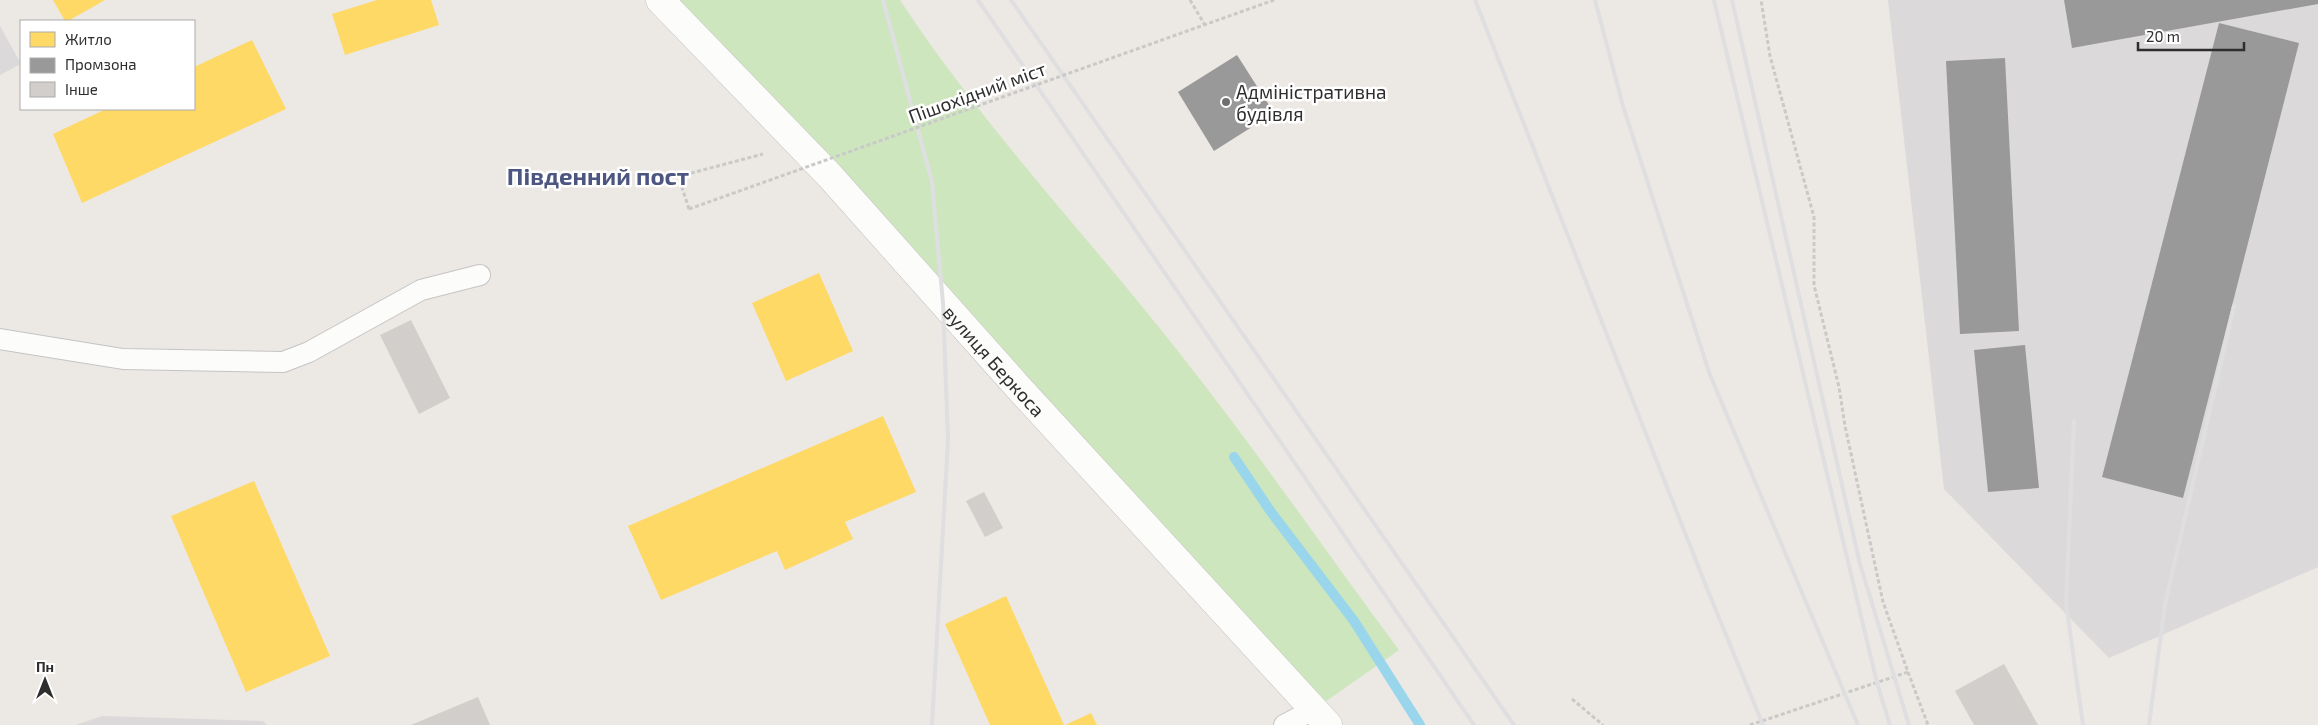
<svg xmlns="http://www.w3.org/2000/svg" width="2318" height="725" font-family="'Exo 2',sans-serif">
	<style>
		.industrial { fill: #dcd9db }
		.green { fill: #cee6be }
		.homes { fill: #ffd966 }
		.industry { fill: #999 }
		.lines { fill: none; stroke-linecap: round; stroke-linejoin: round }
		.stream { stroke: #99d6ec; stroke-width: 10 }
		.building { fill: #d1cecb }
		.service-casing { stroke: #c5c4c5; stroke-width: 22 }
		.tertiary-casing { stroke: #c5c4c5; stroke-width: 29 }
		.path { stroke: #c9c9c8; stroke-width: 3; stroke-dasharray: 4 2.5; stroke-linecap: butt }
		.service { stroke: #fcfcfb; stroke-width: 20 }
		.tertiary { stroke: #fcfcfb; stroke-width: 28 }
		.rail { stroke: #dfdfe1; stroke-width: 4 }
		.path-bridge { stroke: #c9c9c8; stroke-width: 3; stroke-dasharray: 4 2.5; stroke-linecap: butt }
		.poi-dot { fill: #706f6e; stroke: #fff; stroke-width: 2 }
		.labels { text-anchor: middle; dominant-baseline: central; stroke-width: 5; stroke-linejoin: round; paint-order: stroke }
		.poi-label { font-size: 19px; fill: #2e2e2e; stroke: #fff; text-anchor: start }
		.street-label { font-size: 19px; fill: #2e2e2e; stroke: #fff }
		.district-label { font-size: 24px; font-weight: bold; fill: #4d5680; stroke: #fff }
	</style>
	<rect width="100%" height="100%" fill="#ece8e4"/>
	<g class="industrial">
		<polygon points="1888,0 2318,0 2318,567 2109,658 1944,489"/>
		<polygon points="0,26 21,64 0,75"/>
		<polygon points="102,716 263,721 267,725 76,725"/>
	</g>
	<path class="green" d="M656 0H900C983 127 1088 236 1181 355 1257 451 1326 552 1399 650L1315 709Z"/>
	<g class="homes">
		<polygon points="53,0 105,0 68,21 65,21"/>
		<polygon points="377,0 431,0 439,25 345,55 332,14"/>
		<polygon points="252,40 286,109 82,203 53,134 106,109 194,109 194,67"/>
		<polygon points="819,273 853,351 786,381 752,303"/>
		<polygon points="883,416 916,492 845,522 853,539 785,570 777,551 661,600 628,526"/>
		<polygon points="254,481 330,656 246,692 171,516"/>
		<polygon points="1006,596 1064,725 990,725 945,624"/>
		<polygon points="1091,713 1097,725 1065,725"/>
	</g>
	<g class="industry">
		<polygon points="2064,0 2318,0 2318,4 2072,48"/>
		<polygon points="2219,23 2299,43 2183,498 2102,477"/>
		<polygon points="1237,55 1274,113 1214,151 1178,92"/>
		<polygon points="2005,58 2019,331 1960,334 1946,61"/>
		<polygon points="2025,345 2039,488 1988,492 1974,350"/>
	</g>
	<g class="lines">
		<polyline class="stream" points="1234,457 1271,512 1354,621 1420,725"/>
	</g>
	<g class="building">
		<polygon points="411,320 450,398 419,414 380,335"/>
		<polygon points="984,492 1003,528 985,537 966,501"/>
		<polygon points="2004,664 2038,725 1974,725 1955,691"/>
		<polygon points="478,697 490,725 411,725"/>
	</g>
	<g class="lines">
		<defs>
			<g id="service">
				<polyline points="0,339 123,359 283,362 309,352 421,290 480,275"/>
				<polyline points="1284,725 1315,709"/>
			</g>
			<g id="tertiary">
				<path id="s1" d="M660 0 830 176 1017 386 1328 725"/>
			</g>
		</defs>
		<use href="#service" class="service-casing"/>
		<use href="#tertiary" class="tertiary-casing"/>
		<g class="path">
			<polyline points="1190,0 1205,25"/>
			<polyline points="689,209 679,178 684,175 763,154"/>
			<polyline points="1908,672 1928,725"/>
			<polyline points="1572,699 1603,725"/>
			<polyline points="1750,725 1908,672 1883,602 1845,426 1839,387 1814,285 1814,217 1770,56 1761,0"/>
		</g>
		<use href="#service" class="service"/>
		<use href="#tertiary" class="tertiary"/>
		<g class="rail">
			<polyline points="883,0 932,182 943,303 948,440 932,725"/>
			<polyline points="978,0 1474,725"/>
			<polyline points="1011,0 1514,725"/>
			<polyline points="1475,0 1706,586 1763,725"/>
			<polyline points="1595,0 1623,106 1710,375 1858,725"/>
			<polyline points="1714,0 1877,683 1890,725"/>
			<polyline points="1732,0 1860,564 1909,725"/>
			<polyline points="2074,421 2066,603 2083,725"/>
			<polyline points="2149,725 2165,604 2234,306"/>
		</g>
		<polyline class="path-bridge" points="689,209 1274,0"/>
	</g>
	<circle class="poi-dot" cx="1226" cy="102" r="5"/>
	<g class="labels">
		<g class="poi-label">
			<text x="1236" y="91">Адміністративна<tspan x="1236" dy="22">будівля</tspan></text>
		</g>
		<g class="street-label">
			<text transform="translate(977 92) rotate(-20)">Пішохідний міст</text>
			<text stroke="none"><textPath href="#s1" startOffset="492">вулиця Беркоса</textPath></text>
		</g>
		<g class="district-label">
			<text x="598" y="175">Південний пост</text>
		</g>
	</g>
	<rect x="20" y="20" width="175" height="90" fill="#ffffff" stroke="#ababab"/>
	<rect x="30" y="32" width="25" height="15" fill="#ffd966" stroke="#ababab"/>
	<text x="65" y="45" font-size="15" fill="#2e2e2e">Житло</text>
	<rect x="30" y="58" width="25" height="15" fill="#999999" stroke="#ababab"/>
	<text x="65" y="70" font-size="15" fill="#2e2e2e">Промзона</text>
	<rect x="30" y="82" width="25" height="15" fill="#d1cecb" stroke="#ababab"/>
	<text x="65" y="95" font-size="15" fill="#2e2e2e">Інше</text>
	<g transform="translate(45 680)" stroke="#ffffff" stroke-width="4" paint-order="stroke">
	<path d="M0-4L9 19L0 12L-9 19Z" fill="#2e2e2e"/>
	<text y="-8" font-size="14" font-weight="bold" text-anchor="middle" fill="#2e2e2e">Пн</text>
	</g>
	<path d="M2138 42v8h106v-8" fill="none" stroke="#2e2e2e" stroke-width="2.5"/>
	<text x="2146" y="42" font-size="15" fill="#2e2e2e" stroke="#ffffff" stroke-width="4" paint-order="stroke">20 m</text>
</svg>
